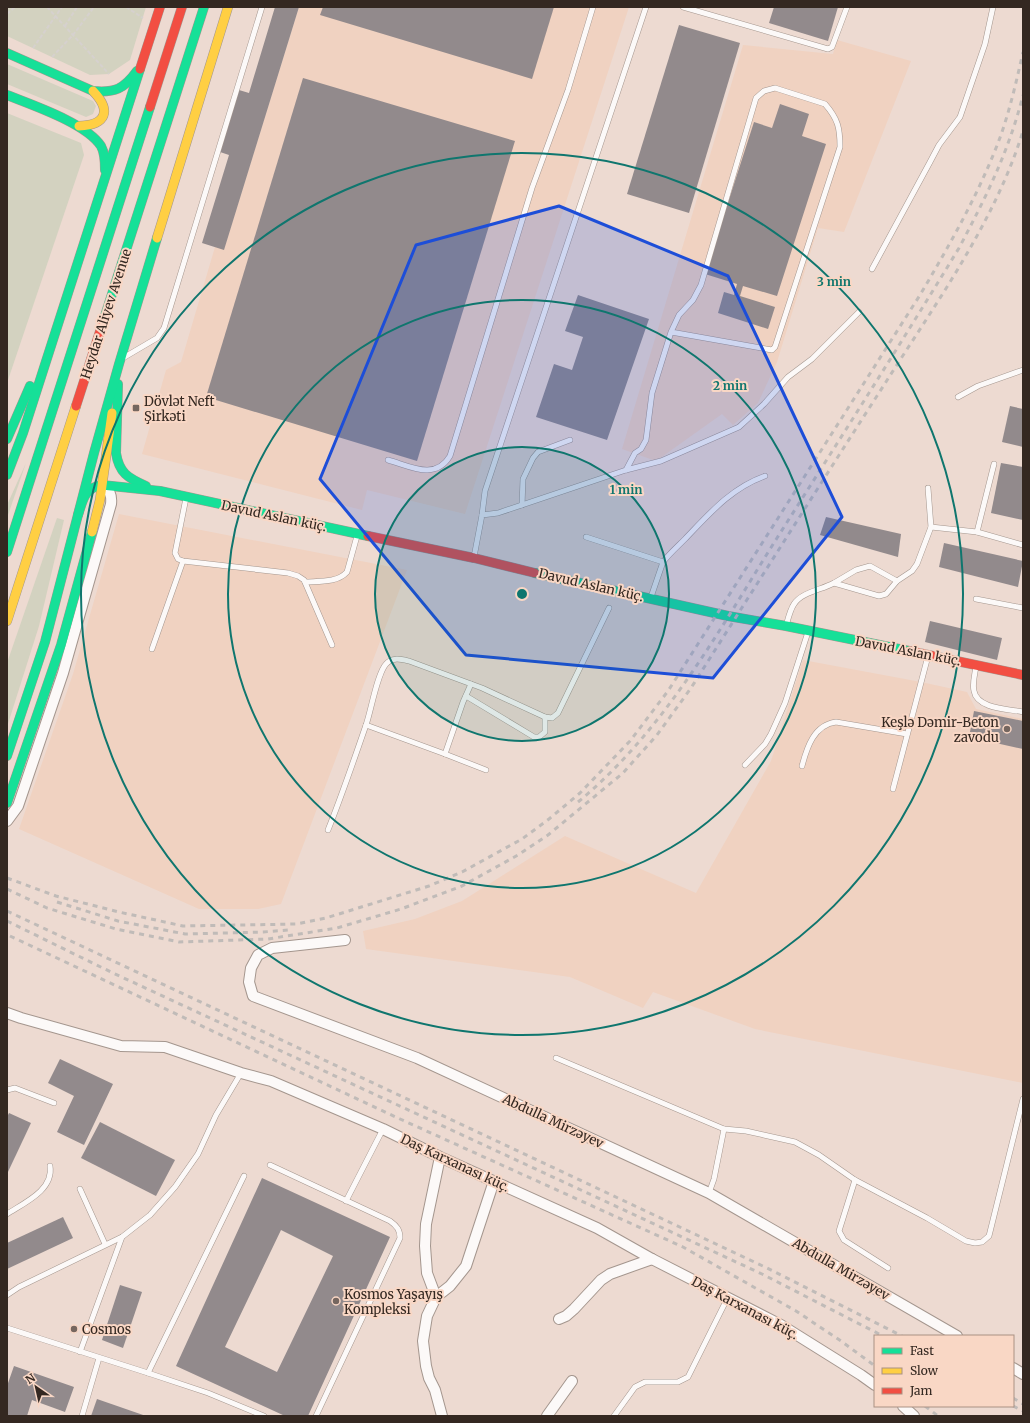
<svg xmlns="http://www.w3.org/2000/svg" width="1030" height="1423" font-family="Merriweather,serif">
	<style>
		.built { fill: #f0d2c1 }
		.green { fill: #d3d2c0 }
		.building { fill: #928a8c; fill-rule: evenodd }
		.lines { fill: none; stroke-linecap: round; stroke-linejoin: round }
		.lane-casing { stroke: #a4968e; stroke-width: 6 }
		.street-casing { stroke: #a4968e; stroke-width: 12 }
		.fast-casing { stroke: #a4968e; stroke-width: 10 }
		.slow-casing { stroke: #a4968e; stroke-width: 10 }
		.jam-casing { stroke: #a4968e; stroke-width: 10 }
		.path { stroke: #d6d1ce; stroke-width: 2; stroke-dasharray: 4 2; stroke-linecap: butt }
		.lane { stroke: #fcf9f8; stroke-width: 5 }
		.street { stroke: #fcf9f8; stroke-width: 10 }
		.fast { stroke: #16e098; stroke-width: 9 }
		.slow { stroke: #ffcf43; stroke-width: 9 }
		.jam { stroke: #f24e42; stroke-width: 9 }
		.rail { stroke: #c0bbb8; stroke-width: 3; stroke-dasharray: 5 5; stroke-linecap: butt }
		.marked { fill: #1d4ed8; fill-opacity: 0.2; stroke: #1d4ed8; stroke-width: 3; stroke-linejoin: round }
		.ring { fill: none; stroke: #0f766e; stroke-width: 2 }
		.poi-dot { fill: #75665f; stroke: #f9d7c5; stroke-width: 1.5 }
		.labels { text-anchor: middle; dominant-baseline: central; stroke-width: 4; stroke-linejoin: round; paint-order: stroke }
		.street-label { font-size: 13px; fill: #342821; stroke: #f9d7c5 }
		.poi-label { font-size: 13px; fill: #342821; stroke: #f9d7c5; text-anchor: start }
		.centre { fill: #0f766e; stroke: #f9d7c5; stroke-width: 2 }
		.ring-label { font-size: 12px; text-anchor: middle; font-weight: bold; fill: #0f766e; stroke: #f9d7c5; stroke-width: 4; stroke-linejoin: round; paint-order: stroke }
	</style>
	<rect width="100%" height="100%" fill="#eddad1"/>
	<g class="built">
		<polygon points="299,7 629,7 465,514 367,490 362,510 142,454 166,370 181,362 215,247 224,249"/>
		<polygon points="837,40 911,61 844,232 818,228 777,362 758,403 733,425 722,414 656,461 622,449 743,45 833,54"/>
		<polygon points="119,514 407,570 281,904 258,909 199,909 19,829 73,674"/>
		<polygon points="803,660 921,682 967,692 976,709 1023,719 1023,1083 755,1029 653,992 643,1008 570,977 366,949 363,931 415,919 462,901 565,836 696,893 771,761"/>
	</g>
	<g class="green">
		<polygon points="7,7 146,7 130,60 109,74 90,75 7,36"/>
		<polygon points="7,64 93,101 96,106 93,114 86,117 7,84"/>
		<polygon points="7,113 81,143 84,155 7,383"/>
		<polygon points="26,463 7,518 7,505"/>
		<polygon points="57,518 64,520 39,626 7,727 7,663"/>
	</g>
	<g class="building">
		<polygon points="275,7 299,7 224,250 202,243 229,155 220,152 239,90 249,93"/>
		<polygon points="323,7 554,7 532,79 320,15"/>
		<polygon points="774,7 838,7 828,41 769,23"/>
		<polygon points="679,25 740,43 689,213 627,194"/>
		<polygon points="303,78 515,141 417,461 206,397"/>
		<polygon points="780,104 809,114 802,136 826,144 777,296 743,286 740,296 775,307 768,329 718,313 724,292 734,295 737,284 705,274 754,122 772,128"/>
		<polygon points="578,295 649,319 607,440 536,417 554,364 572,370 583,337 565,331"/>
		<polygon points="1010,406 1023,409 1023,447 1002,442"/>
		<polygon points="1001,463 1023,467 1023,520 991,513"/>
		<polygon points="826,517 901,534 898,557 820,535"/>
		<polygon points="944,543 1023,561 1018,587 939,567"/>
		<polygon points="930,621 1002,638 997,660 925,642"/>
		<polygon points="974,711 1023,721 1023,749 969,737"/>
		<polygon points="60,1059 113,1084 84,1145 57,1132 74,1096 48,1083"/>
		<polygon points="9,1113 31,1123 7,1174 7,1117"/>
		<polygon points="100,1122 175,1160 156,1196 81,1158"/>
		<path d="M262 1178 390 1237 308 1416H285L176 1366ZM281 1230 333 1256 277 1372 225 1347Z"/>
		<polygon points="63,1217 73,1238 7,1269 7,1243"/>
		<polygon points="120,1285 142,1292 123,1348 102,1340"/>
		<polygon points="14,1366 74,1387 65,1412 32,1400 27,1416 7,1416 7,1386"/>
		<polygon points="97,1399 146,1416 91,1416"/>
	</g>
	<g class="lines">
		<defs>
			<g id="lane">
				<polyline points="683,7 828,49 832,47 847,7"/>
				<polyline points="872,269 930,162 939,145 960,117 985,44 993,7"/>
				<polyline points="123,358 157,338 164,328 262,7"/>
				<polyline points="958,397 978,386 1023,370"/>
				<path d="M388 460C410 466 435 481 450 456L532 188 568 90 593 7"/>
				<path d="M626 470 635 453 641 449 646 440 652 393 671 332 679 315 693 300 701 285 756 98 764 91 775 88 825 104C838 119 840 128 840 147L775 347 772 350 671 332"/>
				<polyline points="186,498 175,553 178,559 183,561 288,573 298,576 304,580 332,645"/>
				<polyline points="522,505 523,479 533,458 538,452 570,440"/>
				<polyline points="482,515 485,491 646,7"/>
				<polyline points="931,527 977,532 1023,545"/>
				<polyline points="977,532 994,464"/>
				<path d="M586 537 663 562C669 554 677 547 685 539 709 514 731 488 765 476"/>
				<polyline points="474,557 482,515 498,513 626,470 661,461 739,427 764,404 788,377 812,359 859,312"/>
				<path d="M305 582C319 581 337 583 347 572L357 536"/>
				<polyline points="834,583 856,570 870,566 897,581"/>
				<polyline points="651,597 663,562"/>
				<polyline points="976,599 1023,608"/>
				<path d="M786 626C788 619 790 610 794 604 802 592 821 590 834 583L879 596 886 594 897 581 912 571 917 564 931 527 928 488"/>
				<polyline points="152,649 183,561"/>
				<path d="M976 666C975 674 972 684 974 691 977 709 1009 709 1023 712"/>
				<polyline points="471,684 463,702 445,754 486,770"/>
				<polyline points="466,696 534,737 539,737 545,732 545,717"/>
				<polyline points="366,725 445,754"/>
				<polyline points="745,765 765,744 771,734 785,703 808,632"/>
				<path d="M802 766C807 747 814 725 836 722L907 734"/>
				<polyline points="893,789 928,656"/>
				<path d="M328 830C342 795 354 760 366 725 371 711 377 674 386 664 392 657 400 659 409 661L482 688 545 717 552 718 558 713 609 608"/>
				<polyline points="556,1058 724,1129 714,1179 709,1193"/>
				<polyline points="7,1090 15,1088 54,1103"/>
				<polyline points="724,1129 746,1131 795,1142 819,1155 855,1180 927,1218 966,1241 975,1243 982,1242 989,1236 1023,1099"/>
				<path d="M270 1165 390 1221C397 1226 400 1230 400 1238L316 1416"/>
				<polyline points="855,1180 839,1231 844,1240 888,1268"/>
				<polyline points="80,1189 105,1244"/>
				<polyline points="346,1201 383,1129"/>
				<path d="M7 1214C24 1203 54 1190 50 1166"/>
				<polyline points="7,1295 19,1287 122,1237 150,1215 175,1187 198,1154 216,1115 241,1073"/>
				<polyline points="7,1328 148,1373 208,1393 264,1416"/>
				<polyline points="80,1352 122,1237"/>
				<polyline points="148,1373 244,1176"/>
				<polyline points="82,1416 99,1358"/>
				<polyline points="614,1416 635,1387 645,1382 678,1382 688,1377 728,1297"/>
			</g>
			<g id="street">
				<path d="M7 821 18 806 63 673 111 504C112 495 110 491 102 485"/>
				<polyline points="345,940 272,948 258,955 251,968 249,982 253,996 417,1058 709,1193 957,1336"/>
				<polyline points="7,1013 21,1018 121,1046 165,1047 241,1073 271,1081 383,1129 440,1157 597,1228 652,1259 781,1325 861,1375 875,1385"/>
				<polyline points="440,1157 426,1224 425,1246 427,1273 436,1297 427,1316 423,1341 426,1366 429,1378 435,1390 442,1416"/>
				<polyline points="436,1297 450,1286 466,1266 494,1181"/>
				<polyline points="559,1319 566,1316 574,1309 601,1280 610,1274 652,1259"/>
				<polyline points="1013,1368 1023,1374"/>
				<polyline points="903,1406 914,1416"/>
				<polyline points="547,1416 572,1381"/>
			</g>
			<g id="fast">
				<path d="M7 53 93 91C115 93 124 89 137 71"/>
				<path d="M7 95C32 105 86 123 101 146 105 153 105 162 105 170"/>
				<polyline points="104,319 204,7"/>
				<path d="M118 384 116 453C119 473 128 478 146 486"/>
				<polyline points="7,439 30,386"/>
				<polyline points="7,475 23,433 140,69"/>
				<path d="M78 515C83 500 84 488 102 485L160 491 368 536"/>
				<polyline points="7,552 150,107"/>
				<polyline points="535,573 728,616 786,626 909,651"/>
				<polyline points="7,756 45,642 94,453 119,364 157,238"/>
				<polyline points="7,803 61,645 92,532"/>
			</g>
			<g id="slow">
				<path d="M79 126C106 125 112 111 93 91"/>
				<polyline points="157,238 228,7"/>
				<polyline points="92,532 100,500 112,413"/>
				<polyline points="7,621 76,406"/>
			</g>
			<g id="jam">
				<polyline points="140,69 160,7"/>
				<polyline points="150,107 182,7"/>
				<polyline points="76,406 104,319"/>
				<polyline points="368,536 474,558 535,573"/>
				<polyline points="909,651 1023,675"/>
			</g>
		</defs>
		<use href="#lane" class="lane-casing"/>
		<use href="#street" class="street-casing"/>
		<use href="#fast" class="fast-casing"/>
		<use href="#slow" class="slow-casing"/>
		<use href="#jam" class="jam-casing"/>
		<g class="path">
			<polyline points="47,7 109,74"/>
			<polyline points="126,7 143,18"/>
			<polyline points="7,14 15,7"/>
			<polyline points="65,26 77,7"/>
			<polyline points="33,48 62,7"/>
			<polyline points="52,57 73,35 94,7"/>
		</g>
		<use href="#lane" class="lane"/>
		<use href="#street" class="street"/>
		<use href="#fast" class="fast"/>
		<use href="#slow" class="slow"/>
		<use href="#jam" class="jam"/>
		<g class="rail">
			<path d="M578 802C664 731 718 632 777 538 838 442 900 345 959 248 986 197 1009 151 1023 95"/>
			<path d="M7 878 56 896 119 912 183 926 297 924 326 918 429 886 462 872 522 839 549 819 580 793 630 741 668 691 920 295C949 246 977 197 998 143 1009 114 1016 83 1023 52"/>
			<path d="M7 889 47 908 116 929 179 942 268 939 337 928 401 909 462 886 518 855 548 835 623 773 657 735 691 688C755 587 819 486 884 385 934 306 995 222 1023 131"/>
			<polyline points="57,902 118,921 185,934 263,932 289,930"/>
			<polyline points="7,911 767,1268 902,1336"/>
			<polyline points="7,921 113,973 762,1274 883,1336"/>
			<polyline points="10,936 400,1119 683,1247 796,1311 841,1341 875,1366"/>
			<polyline points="1013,1398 1023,1404"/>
			<polyline points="925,1406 938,1416"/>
			<polyline points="1013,1406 1023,1411"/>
		</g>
	</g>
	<path class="marked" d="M559 206 728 276 842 517 713 678 466 655 320 479 416 245Z"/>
	<circle cx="522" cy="594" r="147" fill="#0f766e" fill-opacity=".12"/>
	<g class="ring">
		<circle cx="522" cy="594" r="147"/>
		<circle cx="522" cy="594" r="294"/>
		<circle cx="522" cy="594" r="441"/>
	</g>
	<g class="poi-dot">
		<rect x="132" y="404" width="8" height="8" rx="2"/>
		<circle cx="1007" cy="729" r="4"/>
		<circle cx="336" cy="1301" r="4"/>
		<circle cx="74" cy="1329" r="4"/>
	</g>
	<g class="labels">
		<g class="street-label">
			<text transform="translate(106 314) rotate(-72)">Heydar Aliyev Avenue</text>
			<text transform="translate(274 516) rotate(12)">Davud Aslan küç.</text>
			<text transform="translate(591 585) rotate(13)">Davud Aslan küç.</text>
			<text transform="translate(908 651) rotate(11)">Davud Aslan küç.</text>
			<text transform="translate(553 1121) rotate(25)">Abdulla Mirzəyev</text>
			<text transform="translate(455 1163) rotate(25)">Daş Karxanası küç.</text>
			<text transform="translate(841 1269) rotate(30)">Abdulla Mirzəyev</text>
			<text transform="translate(745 1308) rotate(28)">Daş Karxanası küç.</text>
		</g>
		<g class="poi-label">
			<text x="144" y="401">Dövlət Neft<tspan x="144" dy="15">Şirkəti</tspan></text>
			<text x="999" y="722" text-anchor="end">Keşlə Dəmir-Beton<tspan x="999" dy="15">zavodu</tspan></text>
			<text x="344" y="1294">Kosmos Yaşayış<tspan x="344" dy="15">Kompleksi</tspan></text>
			<text x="82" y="1329">Cosmos</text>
		</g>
	</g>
	<circle cx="522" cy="594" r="6" class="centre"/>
	<g class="ring-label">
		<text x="834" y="286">3 min</text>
		<text x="730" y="390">2 min</text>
		<text x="626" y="494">1 min</text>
	</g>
	<rect width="1030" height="1423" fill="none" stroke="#342821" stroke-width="16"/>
	<rect x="874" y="1335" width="140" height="72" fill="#f9d7c5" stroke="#aa9183"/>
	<rect x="882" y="1348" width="20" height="6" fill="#16e098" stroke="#aa9183"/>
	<text x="910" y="1355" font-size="12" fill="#342821">Fast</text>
	<rect x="882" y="1368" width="20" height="6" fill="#ffcf43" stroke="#aa9183"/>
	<text x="910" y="1375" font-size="12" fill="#342821">Slow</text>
	<rect x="882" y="1388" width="20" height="6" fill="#f24e42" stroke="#aa9183"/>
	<text x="910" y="1395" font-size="12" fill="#342821">Jam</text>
	<g transform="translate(36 1387) rotate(326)" stroke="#f9d7c5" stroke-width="3" paint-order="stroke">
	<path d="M0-3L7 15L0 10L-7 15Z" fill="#342821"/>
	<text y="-6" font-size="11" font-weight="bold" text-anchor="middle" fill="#342821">N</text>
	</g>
</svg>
